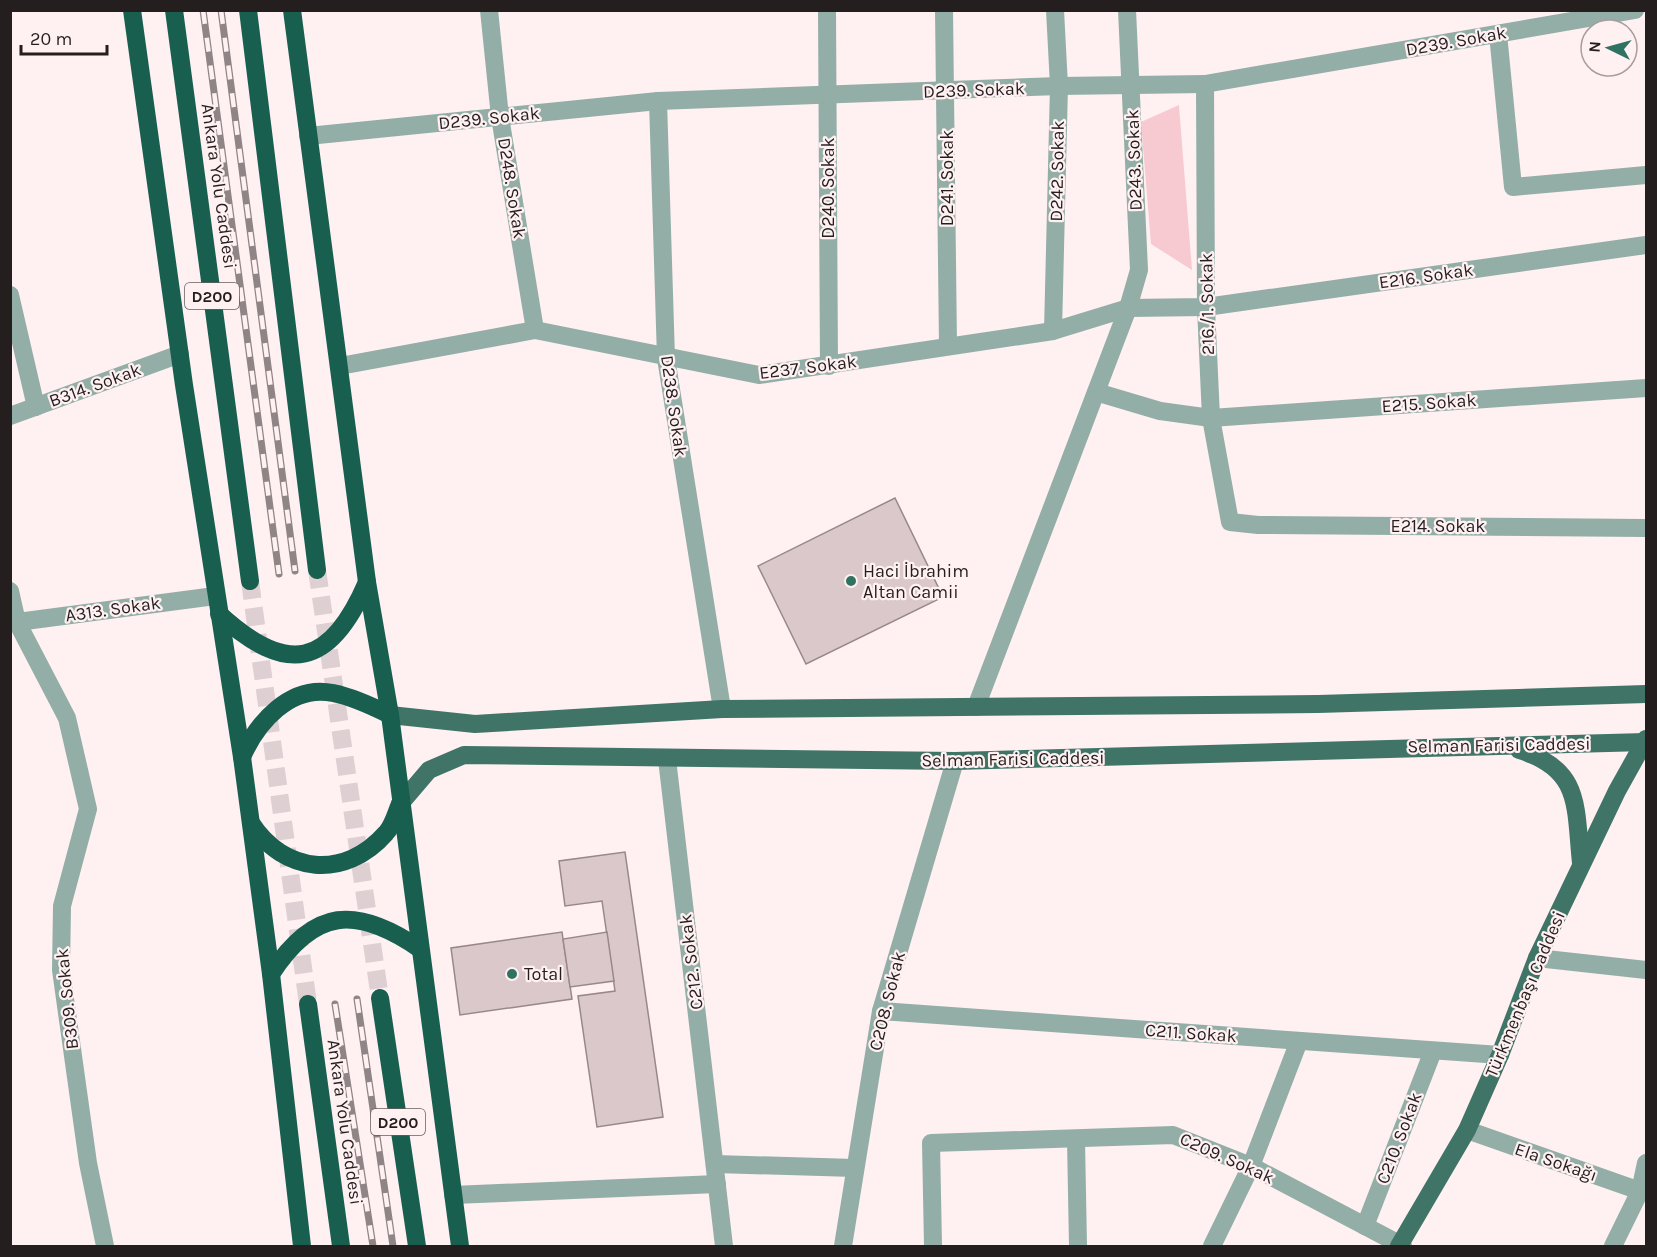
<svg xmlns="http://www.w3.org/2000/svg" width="1657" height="1257" viewBox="0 0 1657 1257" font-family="Karla,sans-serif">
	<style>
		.green { fill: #f6cad0 }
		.building { fill: #dac8cb; stroke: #99888a; stroke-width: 1.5 }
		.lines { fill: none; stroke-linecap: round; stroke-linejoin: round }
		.highway-tunnel { stroke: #ded0d2; stroke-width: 18; stroke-dasharray: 18 9; stroke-linecap: butt }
		.minor { stroke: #93aea6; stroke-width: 18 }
		.major { stroke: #3f7467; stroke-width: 18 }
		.highway { stroke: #195f50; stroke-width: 18 }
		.rail-casing { stroke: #8f8586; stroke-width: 7 }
		.rail { stroke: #fff0f2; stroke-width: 4.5; stroke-dasharray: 14; stroke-linecap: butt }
		.poi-dot { fill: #307262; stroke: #fff0f2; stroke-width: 2 }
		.labels { text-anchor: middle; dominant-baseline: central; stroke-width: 4.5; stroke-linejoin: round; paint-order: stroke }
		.shield { fill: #fff0f2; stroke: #665d5e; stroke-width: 1.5 }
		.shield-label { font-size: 16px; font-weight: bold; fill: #241e1f }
		.street-label { font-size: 18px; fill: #241e1f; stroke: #fff0f2 }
		.poi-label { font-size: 18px; fill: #241e1f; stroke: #fff0f2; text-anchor: start }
	</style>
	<rect width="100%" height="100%" fill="#fff0f2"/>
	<polygon class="green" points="1179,105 1179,106 1192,270 1151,244 1141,122"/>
	<g class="building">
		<polygon points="895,498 943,597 806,664 758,566"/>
		<polygon points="625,852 663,1117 597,1127 578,996 615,991 602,901 565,906 559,861"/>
		<polygon points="562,932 572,999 460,1015 451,948"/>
		<polygon points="607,932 614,981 570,987 563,939"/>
	</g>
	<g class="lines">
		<g class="highway-tunnel">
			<polyline points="317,570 380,998"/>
			<polyline points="250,581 308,1004"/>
		</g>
		<g class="minor">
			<polyline points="489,10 500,117 535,330"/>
			<polyline points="827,10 829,366"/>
			<polyline points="944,10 948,346"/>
			<polyline points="1498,34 1513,187 1646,175"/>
			<polyline points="1205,84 1206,307 1211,418 1230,522 1258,525 1646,528"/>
			<polyline points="658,101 666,358 722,709"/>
			<polyline points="308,136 658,101 1059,86 1205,84 1635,10"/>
			<polyline points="10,295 36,407"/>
			<polyline points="1053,331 1059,86 1055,10"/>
			<polyline points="340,366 535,330 759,375 1053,331 1128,308 1206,307 1646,245"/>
			<polyline points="1096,392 1160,411 1211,418 1646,388"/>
			<polyline points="10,416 180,354"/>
			<polyline points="10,591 17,622 67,718 88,809 62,906 61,970 88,1163 105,1246"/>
			<polyline points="10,623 215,596"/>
			<polyline points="976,707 1128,308 1139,270 1127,10"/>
			<polyline points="667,759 724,1246"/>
			<polyline points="1537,958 1646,970"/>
			<polyline points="881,1011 1500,1055"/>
			<polyline points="1467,1130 1640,1191 1646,1191"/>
			<polyline points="1076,1140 1078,1246"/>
			<polyline points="715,1164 855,1168"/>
			<polyline points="453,1195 717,1184"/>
			<polyline points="1365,1226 1433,1051"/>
			<polyline points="843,1246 881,1011 955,761"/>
			<polyline points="933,1246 931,1143 1173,1135 1251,1166 1403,1246"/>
			<polyline points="1212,1246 1251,1166 1299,1041"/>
			<polyline points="1613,1246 1640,1191 1646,1163"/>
		</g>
		<g class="major">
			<polyline points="390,715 475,724 722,709 1318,704 1646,694"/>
			<path d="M1519,750C1582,769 1575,807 1581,863"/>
			<polyline points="400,804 429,770 464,755 955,761 1646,742"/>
			<polyline points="1399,1246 1467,1130 1500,1055 1537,958 1617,791 1646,739"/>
		</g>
		<g class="highway">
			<polyline points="132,10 184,385 242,757 271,974 302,1246"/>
			<polyline points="174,10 250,581"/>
			<polyline points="248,10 317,570"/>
			<polyline points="292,10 367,582 390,715 460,1246"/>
			<path d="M219,614C287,676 330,668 367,582"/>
			<path d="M242,757C257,723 290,684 333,693C353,697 372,706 390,715"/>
			<path d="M251,823C284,874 345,880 386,833C393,826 396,813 400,804"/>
			<path d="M271,974C314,908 356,905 420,949"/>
			<polyline points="380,998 417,1246"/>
			<polyline points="308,1004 341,1246"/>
		</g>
		<g class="rail-casing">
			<g id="rail">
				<polyline points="203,10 279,574"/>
				<polyline points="221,10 295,571"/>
				<polyline points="357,999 393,1246"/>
				<polyline points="335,1004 373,1246"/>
			</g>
		</g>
		<use href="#rail" class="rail"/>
	</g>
	<g class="poi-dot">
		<circle cx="851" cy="581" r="6"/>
		<circle cx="512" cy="974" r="6"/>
	</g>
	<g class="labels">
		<g class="shield">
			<rect x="185" y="283" width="54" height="26" rx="4.5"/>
			<rect x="371" y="1109" width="54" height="26" rx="4.5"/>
		</g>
		<g class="shield-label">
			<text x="212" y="296">D200</text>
			<text x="398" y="1122">D200</text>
		</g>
		<g class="street-label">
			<text transform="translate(1456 41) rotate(-10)">D239. Sokak</text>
			<text transform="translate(974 90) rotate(-2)">D239. Sokak</text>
			<text transform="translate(489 118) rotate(-6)">D239. Sokak</text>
			<text transform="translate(1134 160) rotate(-92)">D243. Sokak</text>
			<text transform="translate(1057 171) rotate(-89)">D242. Sokak</text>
			<text transform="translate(947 178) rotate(-90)">D241. Sokak</text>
			<text transform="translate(219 186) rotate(82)">Ankara Yolu Caddesi</text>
			<text transform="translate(512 188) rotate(81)">D248. Sokak</text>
			<text transform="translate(828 188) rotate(-90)">D240. Sokak</text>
			<text transform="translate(1426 276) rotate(-8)">E216. Sokak</text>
			<text transform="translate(1207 304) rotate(-91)">216./1. Sokak</text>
			<text transform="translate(808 367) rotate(-7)">E237. Sokak</text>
			<text transform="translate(95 385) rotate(-20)">B314. Sokak</text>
			<text transform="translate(1429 403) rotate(-4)">E215. Sokak</text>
			<text transform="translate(674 406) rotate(82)">D238. Sokak</text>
			<text x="1438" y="526">E214. Sokak</text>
			<text transform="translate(113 609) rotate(-8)">A313. Sokak</text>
			<text transform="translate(1499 745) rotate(-1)">Selman Farisi Caddesi</text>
			<text transform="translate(1013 759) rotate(-1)">Selman Farisi Caddesi</text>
			<text transform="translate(691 962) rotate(-97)">C212. Sokak</text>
			<text transform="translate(1525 994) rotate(-67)">Türkmenbaşı Caddesi</text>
			<text transform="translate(67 999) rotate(-96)">B309. Sokak</text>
			<text transform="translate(887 1001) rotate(-76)">C208. Sokak</text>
			<text transform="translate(1191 1033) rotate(4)">C211. Sokak</text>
			<text transform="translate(345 1122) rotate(82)">Ankara Yolu Caddesi</text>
			<text transform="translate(1399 1138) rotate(-69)">C210. Sokak</text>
			<text transform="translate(1227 1158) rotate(24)">C209. Sokak</text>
			<text transform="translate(1556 1162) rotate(19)">Ela Sokağı</text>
		</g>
		<g class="poi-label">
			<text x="863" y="571">Haci İbrahim<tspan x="863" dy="21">Altan Camii</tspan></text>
			<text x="524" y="974">Total</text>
		</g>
	</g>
	<rect width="1657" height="1257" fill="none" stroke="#241e1f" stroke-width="24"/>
	<g transform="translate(1609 48) rotate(275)"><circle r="28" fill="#fff0f2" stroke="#a79c9e" stroke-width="1.5"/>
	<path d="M0-4.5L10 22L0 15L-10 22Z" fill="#307262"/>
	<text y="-9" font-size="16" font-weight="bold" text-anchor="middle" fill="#241e1f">N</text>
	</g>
	<path d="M21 45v9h86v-9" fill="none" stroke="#241e1f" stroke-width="3"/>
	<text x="30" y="45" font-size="18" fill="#241e1f" stroke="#fff0f2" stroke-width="4.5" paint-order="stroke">20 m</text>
</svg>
